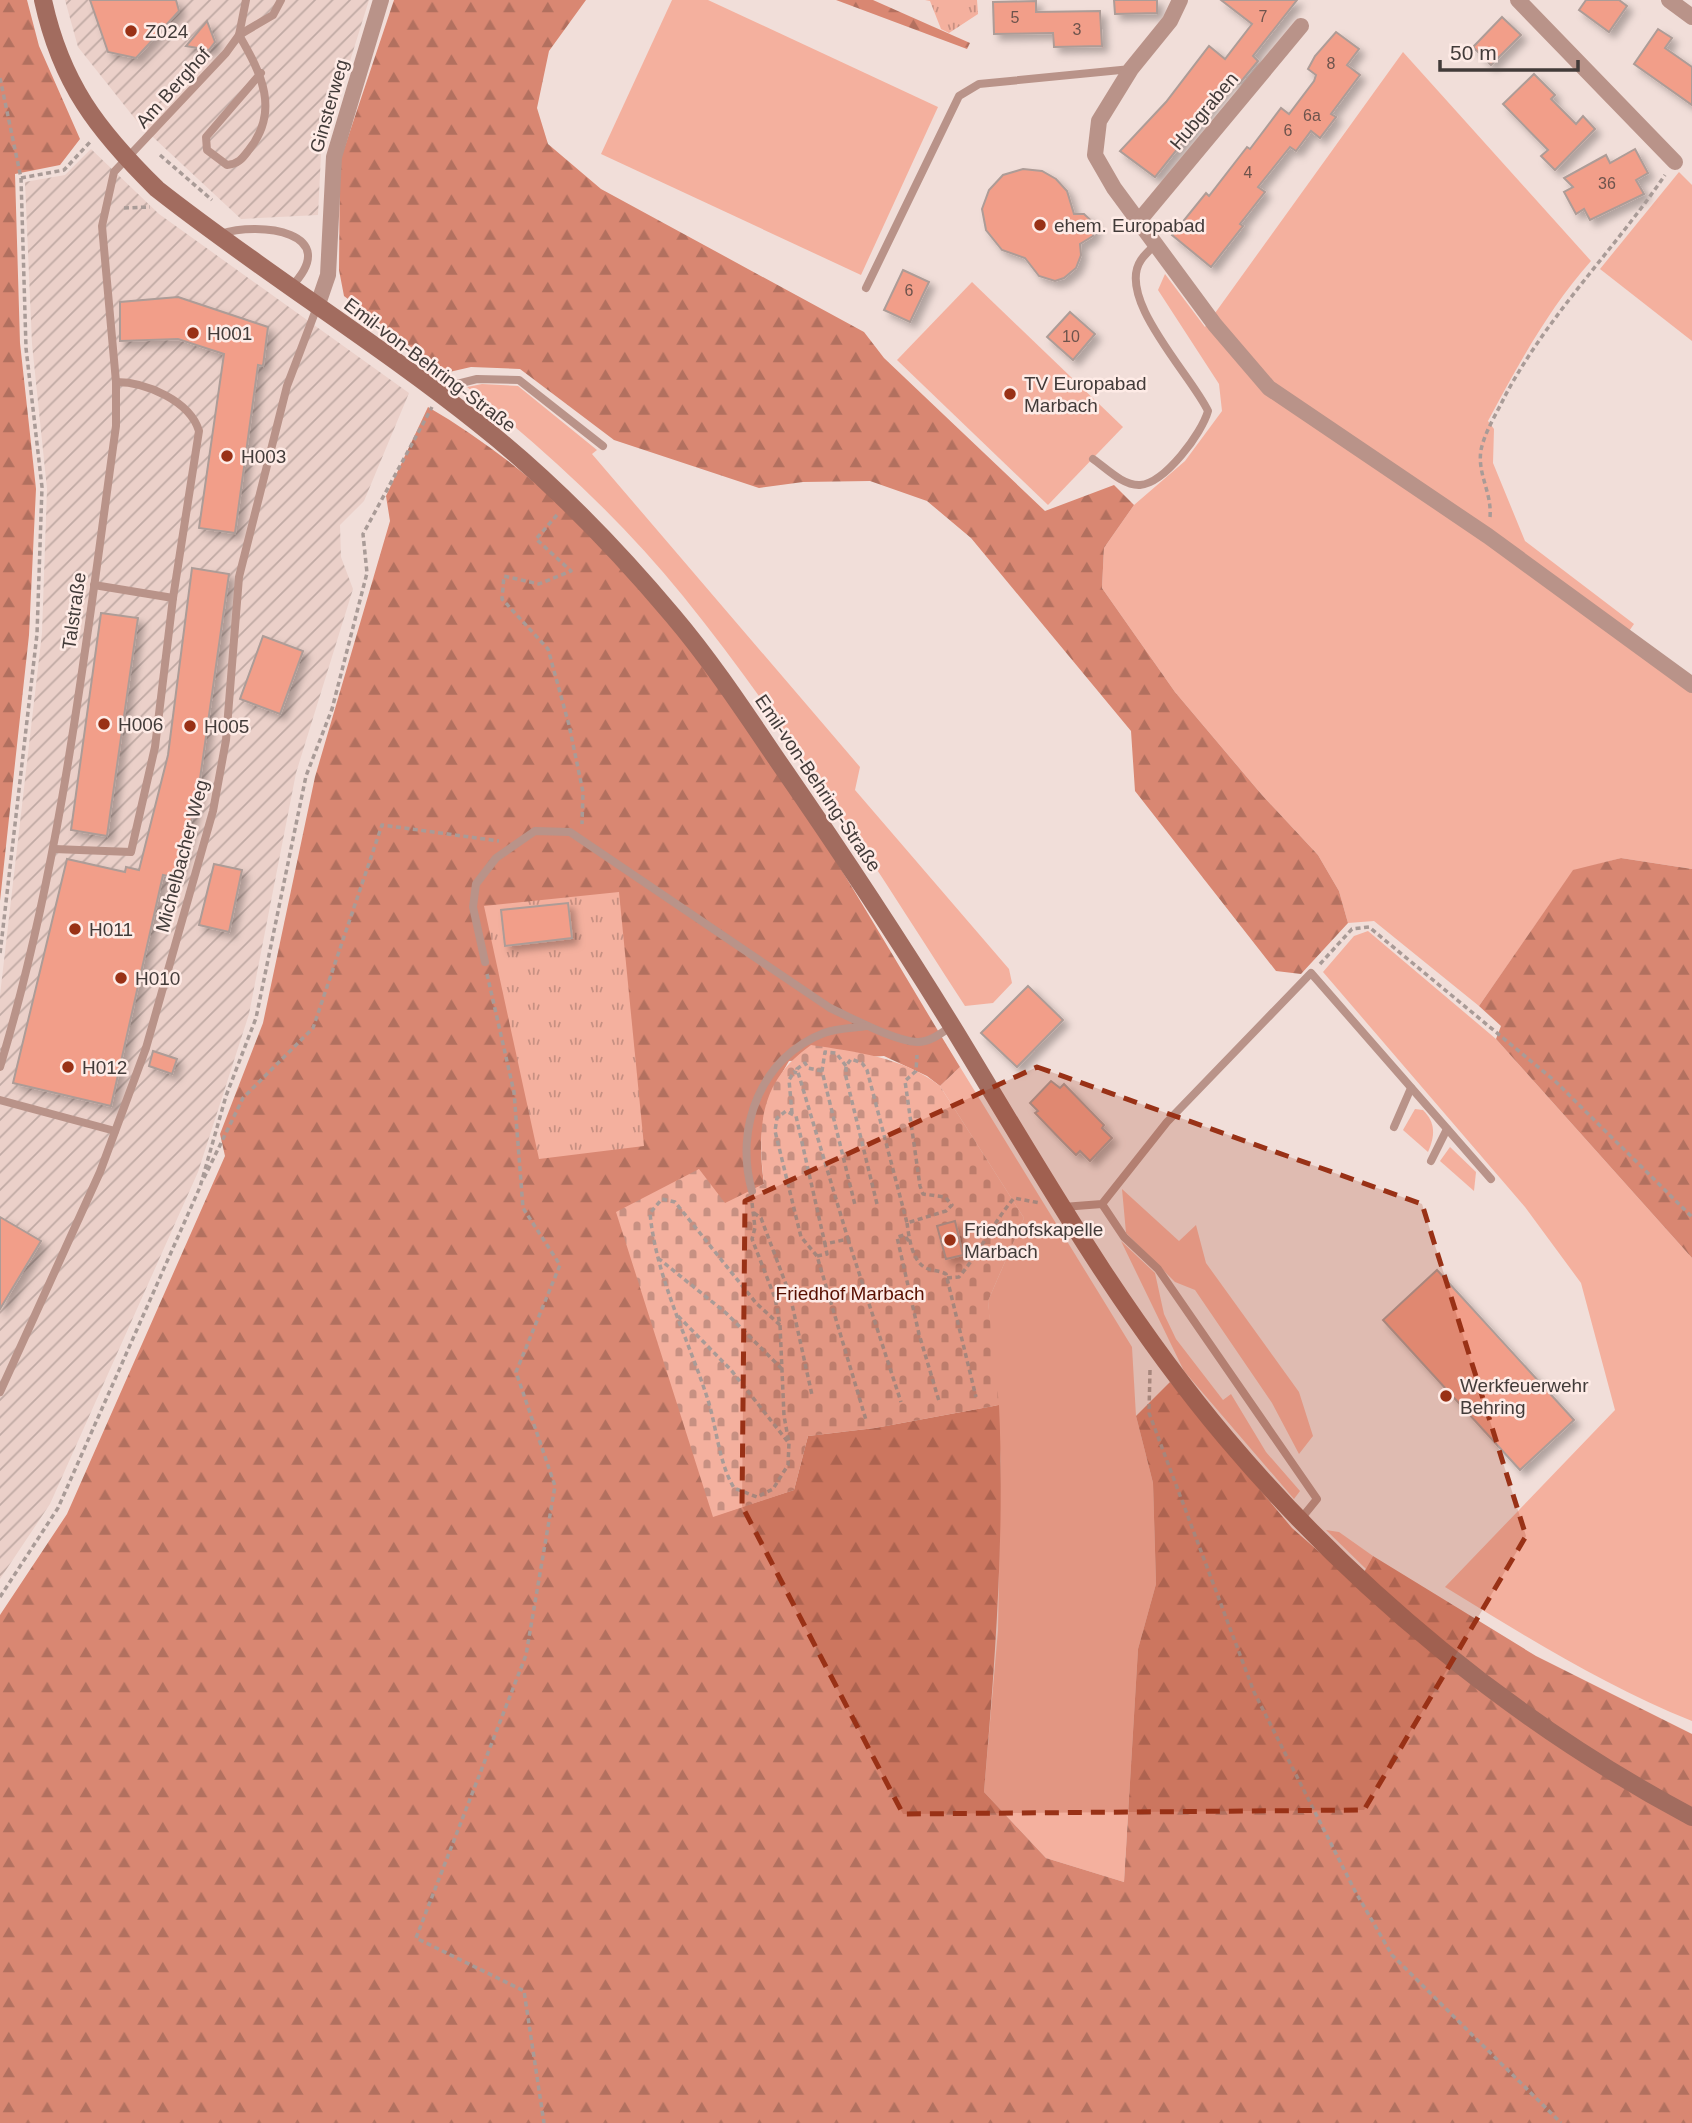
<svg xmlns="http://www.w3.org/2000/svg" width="1692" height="2123" viewBox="0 0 1692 2123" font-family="Helvetica,sans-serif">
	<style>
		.industrial { fill: url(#industrial-furrows) }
		.green { fill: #f4b09e }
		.forest { fill: url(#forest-firs) }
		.cemetery { fill: url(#cemetery-stones) }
		.park { fill: url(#park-tufts) }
		.building { fill: #f29e89; stroke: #ad9c97; stroke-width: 2; filter: url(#shadow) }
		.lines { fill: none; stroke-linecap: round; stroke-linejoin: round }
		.path { stroke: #a99b97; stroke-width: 3.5; stroke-dasharray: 5 3.5; stroke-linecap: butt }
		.lane { stroke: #b99389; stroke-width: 8 }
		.street { stroke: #b99389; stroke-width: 16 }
		.secondary { stroke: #a26c5f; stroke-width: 18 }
		.marked { fill: #993116; fill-opacity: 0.2; stroke: #993116; stroke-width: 5; stroke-dasharray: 14 9; stroke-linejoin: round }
		.poi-dot { fill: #993116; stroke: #feebe6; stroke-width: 2.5 }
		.labels { text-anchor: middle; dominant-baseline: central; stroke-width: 5; stroke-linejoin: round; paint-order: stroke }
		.number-label { font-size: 16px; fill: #6e544d }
		.poi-label { font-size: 19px; fill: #423b39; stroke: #feebe6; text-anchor: start }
		.street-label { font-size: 19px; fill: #423b39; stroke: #feebe6 }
		.park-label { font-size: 19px; fill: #580f00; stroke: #feebe6 }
	</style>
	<defs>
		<pattern id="industrial-furrows" width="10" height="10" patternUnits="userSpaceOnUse" patternTransform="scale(1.75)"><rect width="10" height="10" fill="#ebd0c9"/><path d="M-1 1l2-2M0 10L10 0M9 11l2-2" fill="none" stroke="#c0aaa4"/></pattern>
		<pattern id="forest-firs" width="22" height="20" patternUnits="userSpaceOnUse" patternTransform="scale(1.75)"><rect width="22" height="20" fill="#d98772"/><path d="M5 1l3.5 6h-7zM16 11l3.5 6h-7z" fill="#b2705f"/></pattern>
		<pattern id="cemetery-stones" width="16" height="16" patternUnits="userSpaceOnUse" patternTransform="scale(1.75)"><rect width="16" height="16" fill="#f4b09e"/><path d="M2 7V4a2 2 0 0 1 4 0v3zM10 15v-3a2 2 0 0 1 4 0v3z" fill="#c79082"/></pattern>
		<pattern id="park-tufts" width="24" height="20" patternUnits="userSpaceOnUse" patternTransform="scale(1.75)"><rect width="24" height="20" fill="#f4b09e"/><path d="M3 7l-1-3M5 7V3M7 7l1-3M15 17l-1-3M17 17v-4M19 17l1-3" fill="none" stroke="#c79082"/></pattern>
		<filter id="shadow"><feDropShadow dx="5.5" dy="5.5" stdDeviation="3.5" flood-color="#0004"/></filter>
	</defs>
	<rect width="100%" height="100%" fill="#f1ded9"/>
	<g class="industrial">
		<polygon points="65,0 369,0 321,154 318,215 241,219 140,125 78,47"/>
		<polygon points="91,149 159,214 409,393 364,501 340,525 341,557 353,589 296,773 249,1014 198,1172 50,1504 0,1579 0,995 42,633 47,489 32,344 25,182 65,175"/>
	</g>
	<g class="green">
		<polygon points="672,0 708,0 938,107 861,275 601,154"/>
		<path d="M1403,52L1591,261C1549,308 1518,365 1488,421L1494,429L1493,463L1525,541L1634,624L1627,634L1692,692V869L1621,858L1573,871L1479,1006L1374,921L1348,923L1339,891L1318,855L1262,795L1175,692L1102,588L1104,548L1134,505L1185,461L1222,411L1219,384L1158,290L1165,274L1205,327Z"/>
		<polygon points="1679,172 1692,185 1692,341 1600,269"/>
		<polygon points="972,282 1123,427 1048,505 897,360"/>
		<path d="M482,384L518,386L597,450L592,454L860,767L855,790L1009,969L1012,983L993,1003L965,1006C875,867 787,725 683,596C620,518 545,450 467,387Z"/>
		<path d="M1368,931L1496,1039L1692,1258V1721C1605,1686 1525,1636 1445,1587L1615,1410L1581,1283L1525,1207L1323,972L1354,936Z"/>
		<polygon points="960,1067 1132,1347 1136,1416 1153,1483 1156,1584 1138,1649 1124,1882 1046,1858 984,1792 998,1630 1001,1461 988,1301 1024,1218 940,1086"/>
		<path d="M1415,1109L1423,1110C1436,1123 1435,1136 1428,1152L1403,1130Z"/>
		<polygon points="1450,1147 1476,1172 1474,1191 1440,1161"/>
		<polygon points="1122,1189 1179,1241 1196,1225 1206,1263 1299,1392 1313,1436 1299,1454 1272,1403 1195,1290 1175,1282 1126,1233"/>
		<polygon points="1121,1241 1155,1273 1164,1314 1176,1339 1223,1400 1231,1394 1266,1452 1300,1491 1294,1499 1184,1371"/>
		<polygon points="1326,1530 1339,1532 1373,1556 1366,1569"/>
	</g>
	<g class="forest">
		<polygon points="0,0 27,0 39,46 80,139 60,165 15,174 20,343 36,489 29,635 0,901"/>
		<polygon points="394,0 586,0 549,51 537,108 548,144 601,189 864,332 884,358 1045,511 1114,485 1134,505 1104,548 1102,588 1175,692 1262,795 1318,855 1339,891 1348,923 1301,974 1276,971 1135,791 1131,731 971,538 927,501 870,481 803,482 759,488 614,440 520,369 471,367 445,373 344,296 339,270 340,161"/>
		<polygon points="836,0 873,0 970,43 967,49"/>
		<path d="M428,407C671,548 818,835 960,1067L940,1086L927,1076L884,1056L789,1061C762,1106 757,1132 764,1184L725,1204L713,1516L794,1490L808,1436L875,1428L999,1405C1005,1534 995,1663 984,1792L1046,1858L1124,1882L1138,1649L1156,1584L1153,1483L1136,1416L1170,1382L1292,1528L1357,1585L1373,1556L1536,1656L1692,1734V2123H0V1615L67,1514L225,1156L220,1134L263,1023L315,777L390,521L386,496Z"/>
		<polygon points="1621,858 1692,869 1692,1258 1496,1039 1501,1026 1479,1006 1573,870"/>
	</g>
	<path class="cemetery" d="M811,1045C857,1052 903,1057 940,1086L1024,1218L988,1301L999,1405L875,1428L808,1436L794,1490L713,1517L616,1212L699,1169L725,1203L764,1184C757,1125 760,1081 811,1045Z"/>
	<g class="park">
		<polygon points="925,0 977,0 978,14 949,33 941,29 930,1"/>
		<polygon points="619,892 644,1146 539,1159 484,906"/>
	</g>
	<g class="building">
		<polygon points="90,0 176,0 179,11 136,58 108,52"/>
		<polygon points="1114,0 1157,0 1157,13 1115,14"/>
		<polygon points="1221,0 1297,0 1253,56 1258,61 1239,84 1233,79 1155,177 1120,151 1166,102 1209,46 1225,59 1252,24"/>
		<polygon points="1586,0 1619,0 1627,6 1609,32 1579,10"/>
		<polygon points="1036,1 1036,12 1100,11 1102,46 1054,47 1053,33 994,34 993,2"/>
		<polygon points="1502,17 1521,35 1491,65 1473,47"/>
		<polygon points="207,21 215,42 209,50 186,46"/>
		<polygon points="1658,29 1672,38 1665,48 1692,67 1692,105 1634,64"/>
		<polygon points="1336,32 1359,49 1347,65 1360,75 1331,114 1336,117 1320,138 1311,131 1296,151 1290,147 1258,187 1265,192 1240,224 1243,226 1211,267 1172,235 1206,193 1209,196 1247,147 1250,149 1281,108 1289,114 1314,81 1316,75 1308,69 1315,56"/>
		<polygon points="1534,74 1555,95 1551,99 1576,124 1583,116 1595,129 1555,170 1541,156 1548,150 1503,104"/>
		<polygon points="1635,149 1648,173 1636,180 1644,194 1590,220 1584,209 1576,214 1564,192 1573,187 1564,178 1606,155 1610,163"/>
		<polygon points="1023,169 1042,171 1056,179 1067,191 1074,214 1084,214 1095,224 1093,236 1080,244 1081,255 1076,268 1064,278 1055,281 1039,276 1025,258 1002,250 986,230 982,209 989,190 1003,175"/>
		<polygon points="903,270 929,282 910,322 884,310"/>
		<polygon points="178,297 268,327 263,366 258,365 235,533 199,528 224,354 178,339 120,341 120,302"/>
		<polygon points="1070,312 1095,334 1073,360 1047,337"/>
		<polygon points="192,568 229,574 198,793 177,878 163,875 111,1106 13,1083 67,859 125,872 126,867 139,870 168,755"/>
		<polygon points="101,613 138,618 107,836 71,830"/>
		<polygon points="263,636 303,651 280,714 240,699"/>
		<polygon points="214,864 242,870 229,932 199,925"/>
		<polygon points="568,903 572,938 505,946 501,910"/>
		<polygon points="1028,986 1063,1020 1017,1067 981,1033"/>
		<polygon points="153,1051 177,1059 172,1074 149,1066"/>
		<polygon points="1051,1081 1060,1088 1064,1084 1104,1125 1102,1128 1112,1138 1090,1161 1080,1151 1076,1155 1063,1142 1035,1113 1038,1111 1030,1103"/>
		<polygon points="0,1217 41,1241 0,1309"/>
		<polygon points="955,1221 963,1255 946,1259 937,1226"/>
		<polygon points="1437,1270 1574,1420 1520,1470 1383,1320"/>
	</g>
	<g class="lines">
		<g class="path">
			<polyline points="0,78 21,178 26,348 42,487 37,634 0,954"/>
			<polyline points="160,155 212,200"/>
			<polyline points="21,178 64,170 91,141"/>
			<polyline points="124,208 150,207"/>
			<polyline points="557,515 536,539 571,571 539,584 504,576 502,599 548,649 569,725 583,792 582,824"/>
			<path d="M1490,517C1492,492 1477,474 1481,450C1485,431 1497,413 1505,396C1548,315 1614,250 1665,175"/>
			<polyline points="1320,964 1352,929 1369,927 1555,1081 1692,1217"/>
			<polyline points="487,974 514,1092 523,1208 560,1265 516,1372 555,1486 526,1655 416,1938 524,1991 544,2123"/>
			<polyline points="846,1066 836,1053 825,1052 822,1071 855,1205"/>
			<polyline points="822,1071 808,1068 805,1063 797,1069 848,1239 825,1244 827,1254 817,1256 866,1420"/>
			<polyline points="792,1113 789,1080 794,1072 797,1073"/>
			<polyline points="204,1178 243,1098 313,1028 382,825 499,841"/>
			<path d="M752,1203L755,1228L752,1239L775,1298L780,1325L784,1416L789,1443L788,1465L773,1489L757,1497L734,1488C718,1461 717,1427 707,1397C687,1336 656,1277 650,1213L662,1199L675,1202L756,1303L780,1325"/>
			<polyline points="877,1204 846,1077 846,1066 851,1059 862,1063 867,1070 907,1223 946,1211 952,1205 945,1197 923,1194 920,1186 905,1081 916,1071 917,1055"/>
			<polyline points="754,1213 761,1218 790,1295 812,1395"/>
			<path d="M907,1223C909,1236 911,1258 924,1267C930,1271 939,1270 946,1274L976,1397"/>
			<polyline points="848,1239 901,1402"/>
			<polyline points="909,1241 904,1235 897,1237 919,1334 939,1401"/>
			<polyline points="817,1256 801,1237 775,1131 777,1118 786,1111 796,1116 825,1244"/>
			<polyline points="658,1258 726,1313 782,1369"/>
			<path d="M947,1278L959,1277C980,1252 993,1223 1014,1198L1040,1203"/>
			<polyline points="678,1316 731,1370 788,1442"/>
			<polyline points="1150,1370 1149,1413 1254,1692 1355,1891 1392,1955 1561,2123"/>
			<polyline points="0,1597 58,1508 200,1187 226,1096 256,1018 306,776 332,709 367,573 363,534 432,407"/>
		</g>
		<g class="lane">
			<path d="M261,73L206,137L207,150L227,165C238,164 242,159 248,151C281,111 261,73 239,35L273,15L281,0"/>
			<path d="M220,234C260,221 344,232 291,287"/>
			<polyline points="866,288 959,96 979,84 1131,69"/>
			<path d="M116,382C146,382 190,401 199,431L173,598"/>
			<polyline points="437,389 477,379 519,380 603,446"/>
			<path d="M1093,459C1106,468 1123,486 1140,485C1165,483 1202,433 1208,411C1192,376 1115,298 1141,260C1145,254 1151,249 1156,244"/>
			<polyline points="54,849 131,852 155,747 173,598 94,585"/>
			<path d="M485,962L473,907L476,884L496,858L535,831L570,832L830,1008C852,1018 894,1041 917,1042C930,1043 942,1032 952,1026"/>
			<path d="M0,1067C63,858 86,641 116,426V382L102,226L114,172L226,53L239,35L246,0"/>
			<polyline points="0,1100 115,1131"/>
			<polyline points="1394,1127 1411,1088"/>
			<polyline points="1431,1161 1447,1129"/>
			<path d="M752,1191C734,1128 761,1057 824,1033C837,1028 853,1028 867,1026"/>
			<polyline points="1102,1204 1124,1237 1158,1269 1317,1499 1300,1520"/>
			<polyline points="1063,1207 1102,1204 1167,1122 1311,973 1491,1179"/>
			<polyline points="0,1392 100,1172 146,1048 213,811 226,740 239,577 287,386 317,307"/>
		</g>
		<g class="street">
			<polyline points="1180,0 1170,21 1131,69 1099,121 1095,155 1114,188 1215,325 1269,388 1488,536 1692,685"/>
			<polyline points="1518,0 1675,162"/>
			<polyline points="1669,0 1692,17"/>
			<polyline points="1138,222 1301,26"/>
			<polyline points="317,307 328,275 334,157 381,0"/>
		</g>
		<path class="secondary" d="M43,0C61,83 97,130 157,189C261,271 375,341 479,424C550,480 615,547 673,616C712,662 746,714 780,764C840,851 899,940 955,1031C1039,1169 1121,1314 1226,1438C1355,1591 1515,1723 1692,1817"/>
	</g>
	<path class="marked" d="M1037,1067L1422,1204L1526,1536L1364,1810L903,1814L742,1506L745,1201Z"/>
	<g class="poi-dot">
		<circle cx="131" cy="31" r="7"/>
		<circle cx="1040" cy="225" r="7"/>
		<circle cx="193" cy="333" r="7"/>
		<circle cx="1010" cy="394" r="7"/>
		<circle cx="227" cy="456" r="7"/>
		<circle cx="104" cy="724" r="7"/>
		<circle cx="190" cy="726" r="7"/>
		<circle cx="75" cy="929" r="7"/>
		<circle cx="121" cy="978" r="7"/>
		<circle cx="68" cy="1067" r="7"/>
		<circle cx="950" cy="1240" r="7"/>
		<circle cx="1446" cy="1396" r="7"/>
	</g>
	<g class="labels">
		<g class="number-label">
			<text x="1263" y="16">7</text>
			<text x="1015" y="17">5</text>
			<text x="1077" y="29">3</text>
			<text x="1331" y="63">8</text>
			<text x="1312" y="115">6a</text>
			<text x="1288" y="130">6</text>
			<text x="1248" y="172">4</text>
			<text x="1607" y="183">36</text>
			<text x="909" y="290">6</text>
			<text x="1071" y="336">10</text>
		</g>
		<g class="poi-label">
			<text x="145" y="31">Z024</text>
			<text x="1054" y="225">ehem. Europabad</text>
			<text x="207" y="333">H001</text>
			<text x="1024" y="383">TV Europabad<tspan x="1024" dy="22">Marbach</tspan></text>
			<text x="241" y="456">H003</text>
			<text x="118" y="724">H006</text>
			<text x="204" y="726">H005</text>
			<text x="89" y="929">H011</text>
			<text x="135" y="978">H010</text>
			<text x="82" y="1067">H012</text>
			<text x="964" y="1229">Friedhofskapelle<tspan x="964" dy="22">Marbach</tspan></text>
			<text x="1460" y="1385">Werkfeuerwehr<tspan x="1460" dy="22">Behring</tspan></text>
		</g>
		<g class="street-label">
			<text transform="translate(173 88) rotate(-48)">Am Berghof</text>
			<text transform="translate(329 106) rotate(-74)">Ginsterweg</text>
			<text transform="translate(1204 111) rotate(-50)">Hubgraben</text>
			<text transform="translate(430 365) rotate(37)">Emil-von-Behring-Straße</text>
			<text transform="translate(74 611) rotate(-82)">Talstraße</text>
			<text transform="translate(818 783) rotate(56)">Emil-von-Behring-Straße</text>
			<text transform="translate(182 856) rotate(-75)">Michelbacher Weg</text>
		</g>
		<g class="park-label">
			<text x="850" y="1293">Friedhof Marbach</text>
		</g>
	</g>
	<path d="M1440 60v10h138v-10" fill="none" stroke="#423b39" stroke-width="3.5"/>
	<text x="1450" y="60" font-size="21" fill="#423b39" stroke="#feebe6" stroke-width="5" paint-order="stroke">50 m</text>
</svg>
